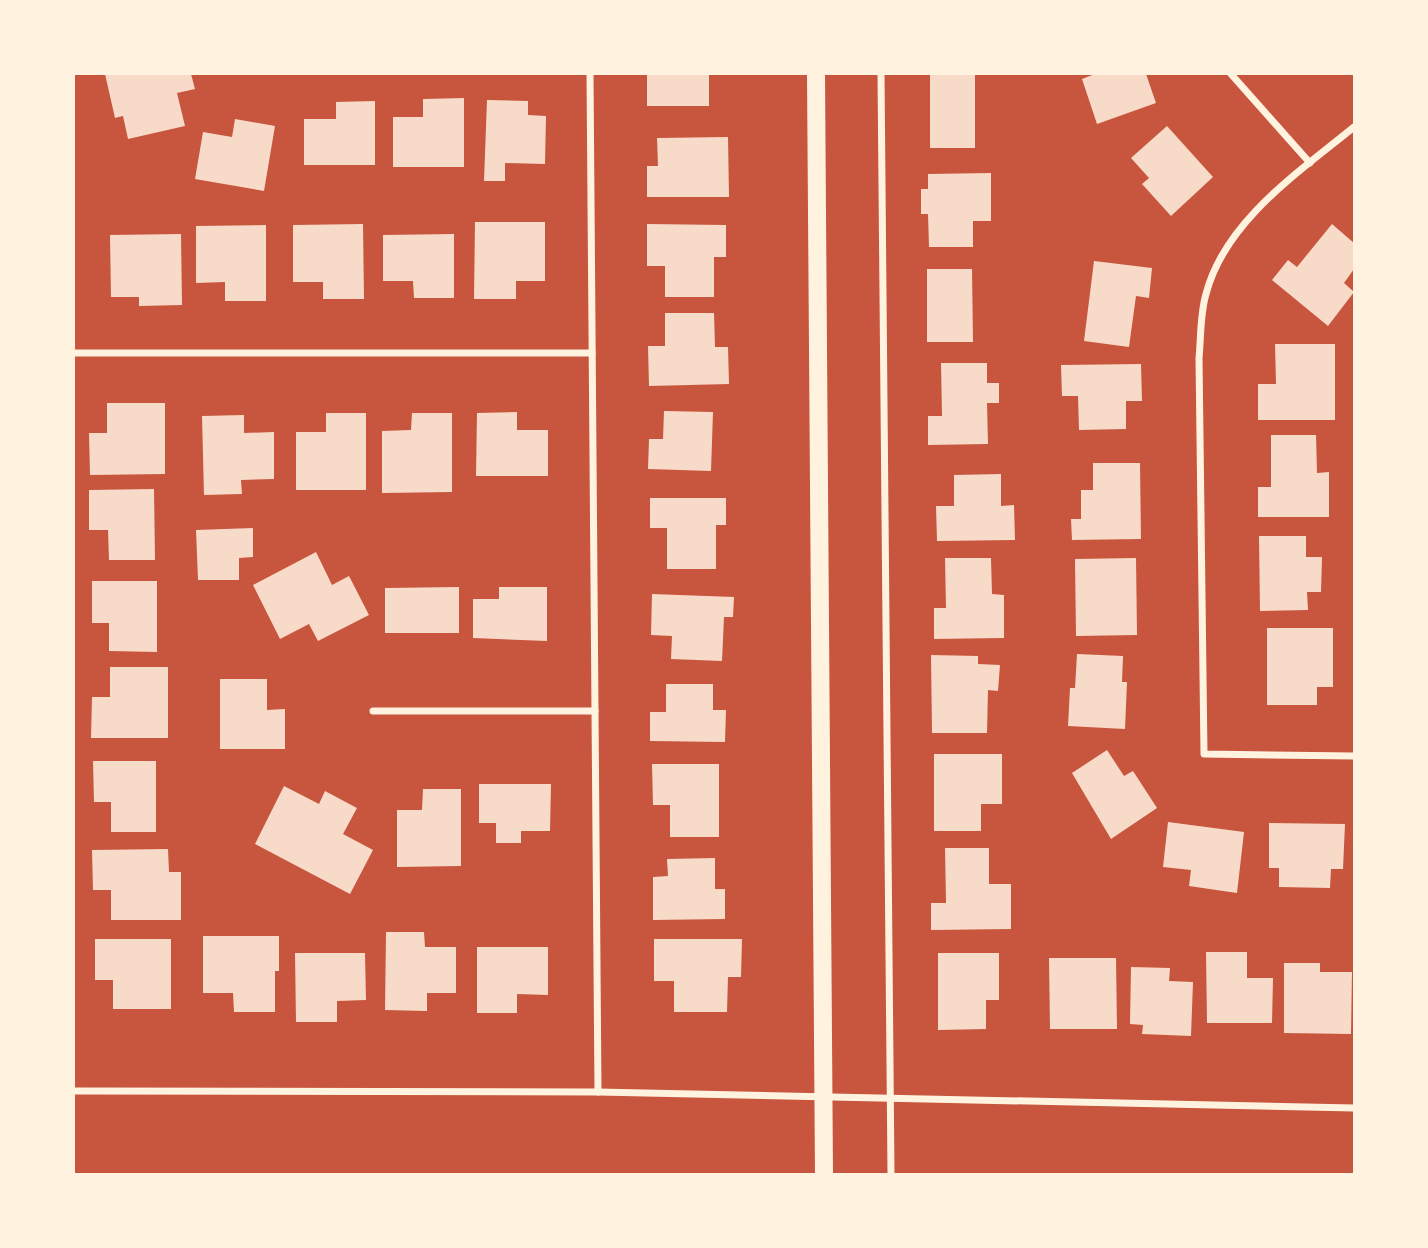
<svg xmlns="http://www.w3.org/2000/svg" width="1428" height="1248" viewBox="0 0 1428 1248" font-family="Poppins,sans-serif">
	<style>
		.building { fill: #f7dbc8 }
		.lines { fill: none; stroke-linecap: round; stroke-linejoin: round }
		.minor { stroke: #fff3e0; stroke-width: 7 }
		.primary { stroke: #fff3e0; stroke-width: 18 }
	</style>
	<rect width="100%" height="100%" fill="#c8553d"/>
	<g class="building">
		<polygon points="105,74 191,74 195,89 177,93 185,126 128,139 123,116 115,118"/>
		<rect x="647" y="74" width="62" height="32"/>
		<rect x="930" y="74" width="45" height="74"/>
		<polygon points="1095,74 1146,74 1156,103 1097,124 1082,79"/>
		<polygon points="464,98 464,167 393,167 393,117 423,117 423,99"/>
		<polygon points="487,100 528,101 528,115 546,116 545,164 505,163 505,181 484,181"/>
		<polygon points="375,101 375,165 304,165 304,119 336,119 336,102"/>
		<polygon points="235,119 275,126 264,191 195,179 203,132 232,137"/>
		<polygon points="1167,126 1213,177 1171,216 1142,184 1149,178 1131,158"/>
		<polygon points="728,137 729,197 647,197 647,166 658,166 657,138"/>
		<polygon points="991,173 991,221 973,221 973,247 929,247 928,214 921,214 921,189 928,189 928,174"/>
		<polygon points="475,222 545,222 545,281 516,281 516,299 474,299"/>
		<polygon points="363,224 364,299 323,299 323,282 293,282 293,225"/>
		<polygon points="647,224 726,225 726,257 714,257 714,297 665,297 665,266 647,266"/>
		<polygon points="1332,224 1354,243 1354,269 1344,283 1354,292 1328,326 1272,280 1288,260 1297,267"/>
		<polygon points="266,225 266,301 225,301 225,282 196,283 196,226"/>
		<polygon points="181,234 182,305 139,306 139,297 111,297 110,235"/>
		<polygon points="454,234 454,298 414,298 413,281 383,281 383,235"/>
		<polygon points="1094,261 1152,268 1149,298 1136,296 1129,347 1084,341"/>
		<polygon points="927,269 972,269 973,342 927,342"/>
		<polygon points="665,313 714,313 715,347 728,347 729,384 649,386 648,346 665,346"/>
		<polygon points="1275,344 1335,344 1335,420 1258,420 1258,384 1276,384"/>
		<polygon points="941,363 987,363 987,383 999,383 999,403 987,403 988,444 928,445 928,416 942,416"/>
		<polygon points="1141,364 1142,401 1126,401 1126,429 1079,430 1078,396 1062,396 1061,365"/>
		<polygon points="107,403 165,403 165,474 90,475 89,433 107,433"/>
		<polygon points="664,411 713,412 711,471 648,469 649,439 663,439"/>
		<polygon points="517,412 517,430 548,430 548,476 476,476 477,413"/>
		<polygon points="326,413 366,413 366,490 296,490 296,432 326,432"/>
		<polygon points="412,413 452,413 452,492 382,493 382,431 411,430"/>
		<polygon points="244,415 244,433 274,432 274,479 241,480 242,494 204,495 202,416"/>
		<polygon points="1271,435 1316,435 1317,473 1329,472 1329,517 1258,517 1258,487 1271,487"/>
		<polygon points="1093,463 1140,463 1141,539 1072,540 1071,519 1081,519 1081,490 1093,490"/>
		<polygon points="1001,474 1001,506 1014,505 1015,540 937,541 936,506 954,506 954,475"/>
		<polygon points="154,489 155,560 109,560 108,530 89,530 89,490"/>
		<polygon points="650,498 726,498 726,525 716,525 716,569 667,569 667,528 650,528"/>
		<polygon points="253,528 253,557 239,558 239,580 198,580 196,530"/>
		<polygon points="1259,536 1306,536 1306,557 1322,557 1321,592 1307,592 1308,610 1260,611"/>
		<polygon points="316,552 332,585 349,576 369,615 318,641 309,624 280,639 253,585"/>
		<polygon points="945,558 991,558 992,594 1004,595 1004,638 934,639 934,608 946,608"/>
		<polygon points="1136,558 1137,635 1076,636 1075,559"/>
		<polygon points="92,581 157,581 157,652 109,651 109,623 92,623"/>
		<polygon points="459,587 459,633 385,633 385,588"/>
		<polygon points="499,587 547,587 547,641 473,638 473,599 499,599"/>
		<polygon points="652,594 734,597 733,617 724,617 722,661 671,659 672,636 651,635"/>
		<polygon points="1267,628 1333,628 1333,687 1317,687 1317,705 1267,705"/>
		<polygon points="1077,654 1123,656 1122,682 1127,682 1125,729 1068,726 1070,688 1075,688"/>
		<polygon points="931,655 978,656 978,664 1000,665 998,691 988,690 987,733 932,733"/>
		<polygon points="110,667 168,667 168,738 91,738 92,697 110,697"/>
		<polygon points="220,679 267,679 267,710 285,709 285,749 220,749"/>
		<polygon points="666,684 713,684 713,710 726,710 725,742 650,741 650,712 666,712"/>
		<polygon points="1107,750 1124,776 1133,771 1157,808 1111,839 1072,773"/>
		<polygon points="934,754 1002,754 1002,804 981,804 981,831 934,831"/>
		<polygon points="93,761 156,761 156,832 111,832 111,802 94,802"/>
		<polygon points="652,764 719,764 719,837 670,837 670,805 653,805"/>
		<polygon points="479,784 551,784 550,831 521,831 521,843 496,843 496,823 479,823"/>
		<polygon points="284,786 319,804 325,791 357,808 343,834 373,850 350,894 255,844"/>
		<polygon points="423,789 461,789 461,866 397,867 397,810 422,810"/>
		<polygon points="1168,822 1244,832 1237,893 1189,886 1191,870 1163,867"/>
		<polygon points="1269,823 1345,824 1343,869 1331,869 1330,888 1279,887 1279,868 1269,868"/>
		<polygon points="945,848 989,848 989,884 1011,884 1011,929 931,930 931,903 946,903"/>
		<polygon points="168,849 169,872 181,872 181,920 111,920 111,890 93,890 92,850"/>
		<polygon points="715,858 715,889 725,889 725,919 653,920 653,877 668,876 667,859"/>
		<polygon points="386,932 424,932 425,947 456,947 456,993 427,993 427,1011 385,1010"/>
		<polygon points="203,936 279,936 279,971 275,971 275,1012 234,1012 233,993 203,993"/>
		<polygon points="95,939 171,939 171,1009 113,1009 113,980 95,980"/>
		<polygon points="654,939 742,939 741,977 728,977 727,1012 674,1012 674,981 654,981"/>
		<polygon points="477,947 548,947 548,995 517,994 517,1013 477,1013"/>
		<polygon points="1206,952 1247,952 1247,978 1273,978 1272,1023 1207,1023"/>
		<polygon points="295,953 365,953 366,1000 337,1001 337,1022 296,1022"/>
		<polygon points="938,953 999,953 999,1000 986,1000 986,1029 938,1030"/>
		<polygon points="1049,958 1116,958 1117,1029 1050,1029"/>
		<polygon points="1284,963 1320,963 1320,972 1352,972 1351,1034 1284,1033"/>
		<polygon points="1131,967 1170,968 1169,981 1193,982 1191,1036 1142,1034 1143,1025 1130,1024"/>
	</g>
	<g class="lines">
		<g class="minor">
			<polyline points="590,74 598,1092"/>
			<polyline points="881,74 891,1174"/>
			<polyline points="1231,74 1310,163"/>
			<path d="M1354,127C1299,172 1225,221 1206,294C1200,314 1201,338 1199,358L1204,754L1354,756"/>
			<polyline points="74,353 592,353"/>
			<polyline points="373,711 595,711"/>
			<polyline points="74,1091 598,1092 1354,1108"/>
		</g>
		<polyline class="primary" points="816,74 824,1174"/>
	</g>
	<rect width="1428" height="1248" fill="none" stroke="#fff3e0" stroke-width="150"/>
</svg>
